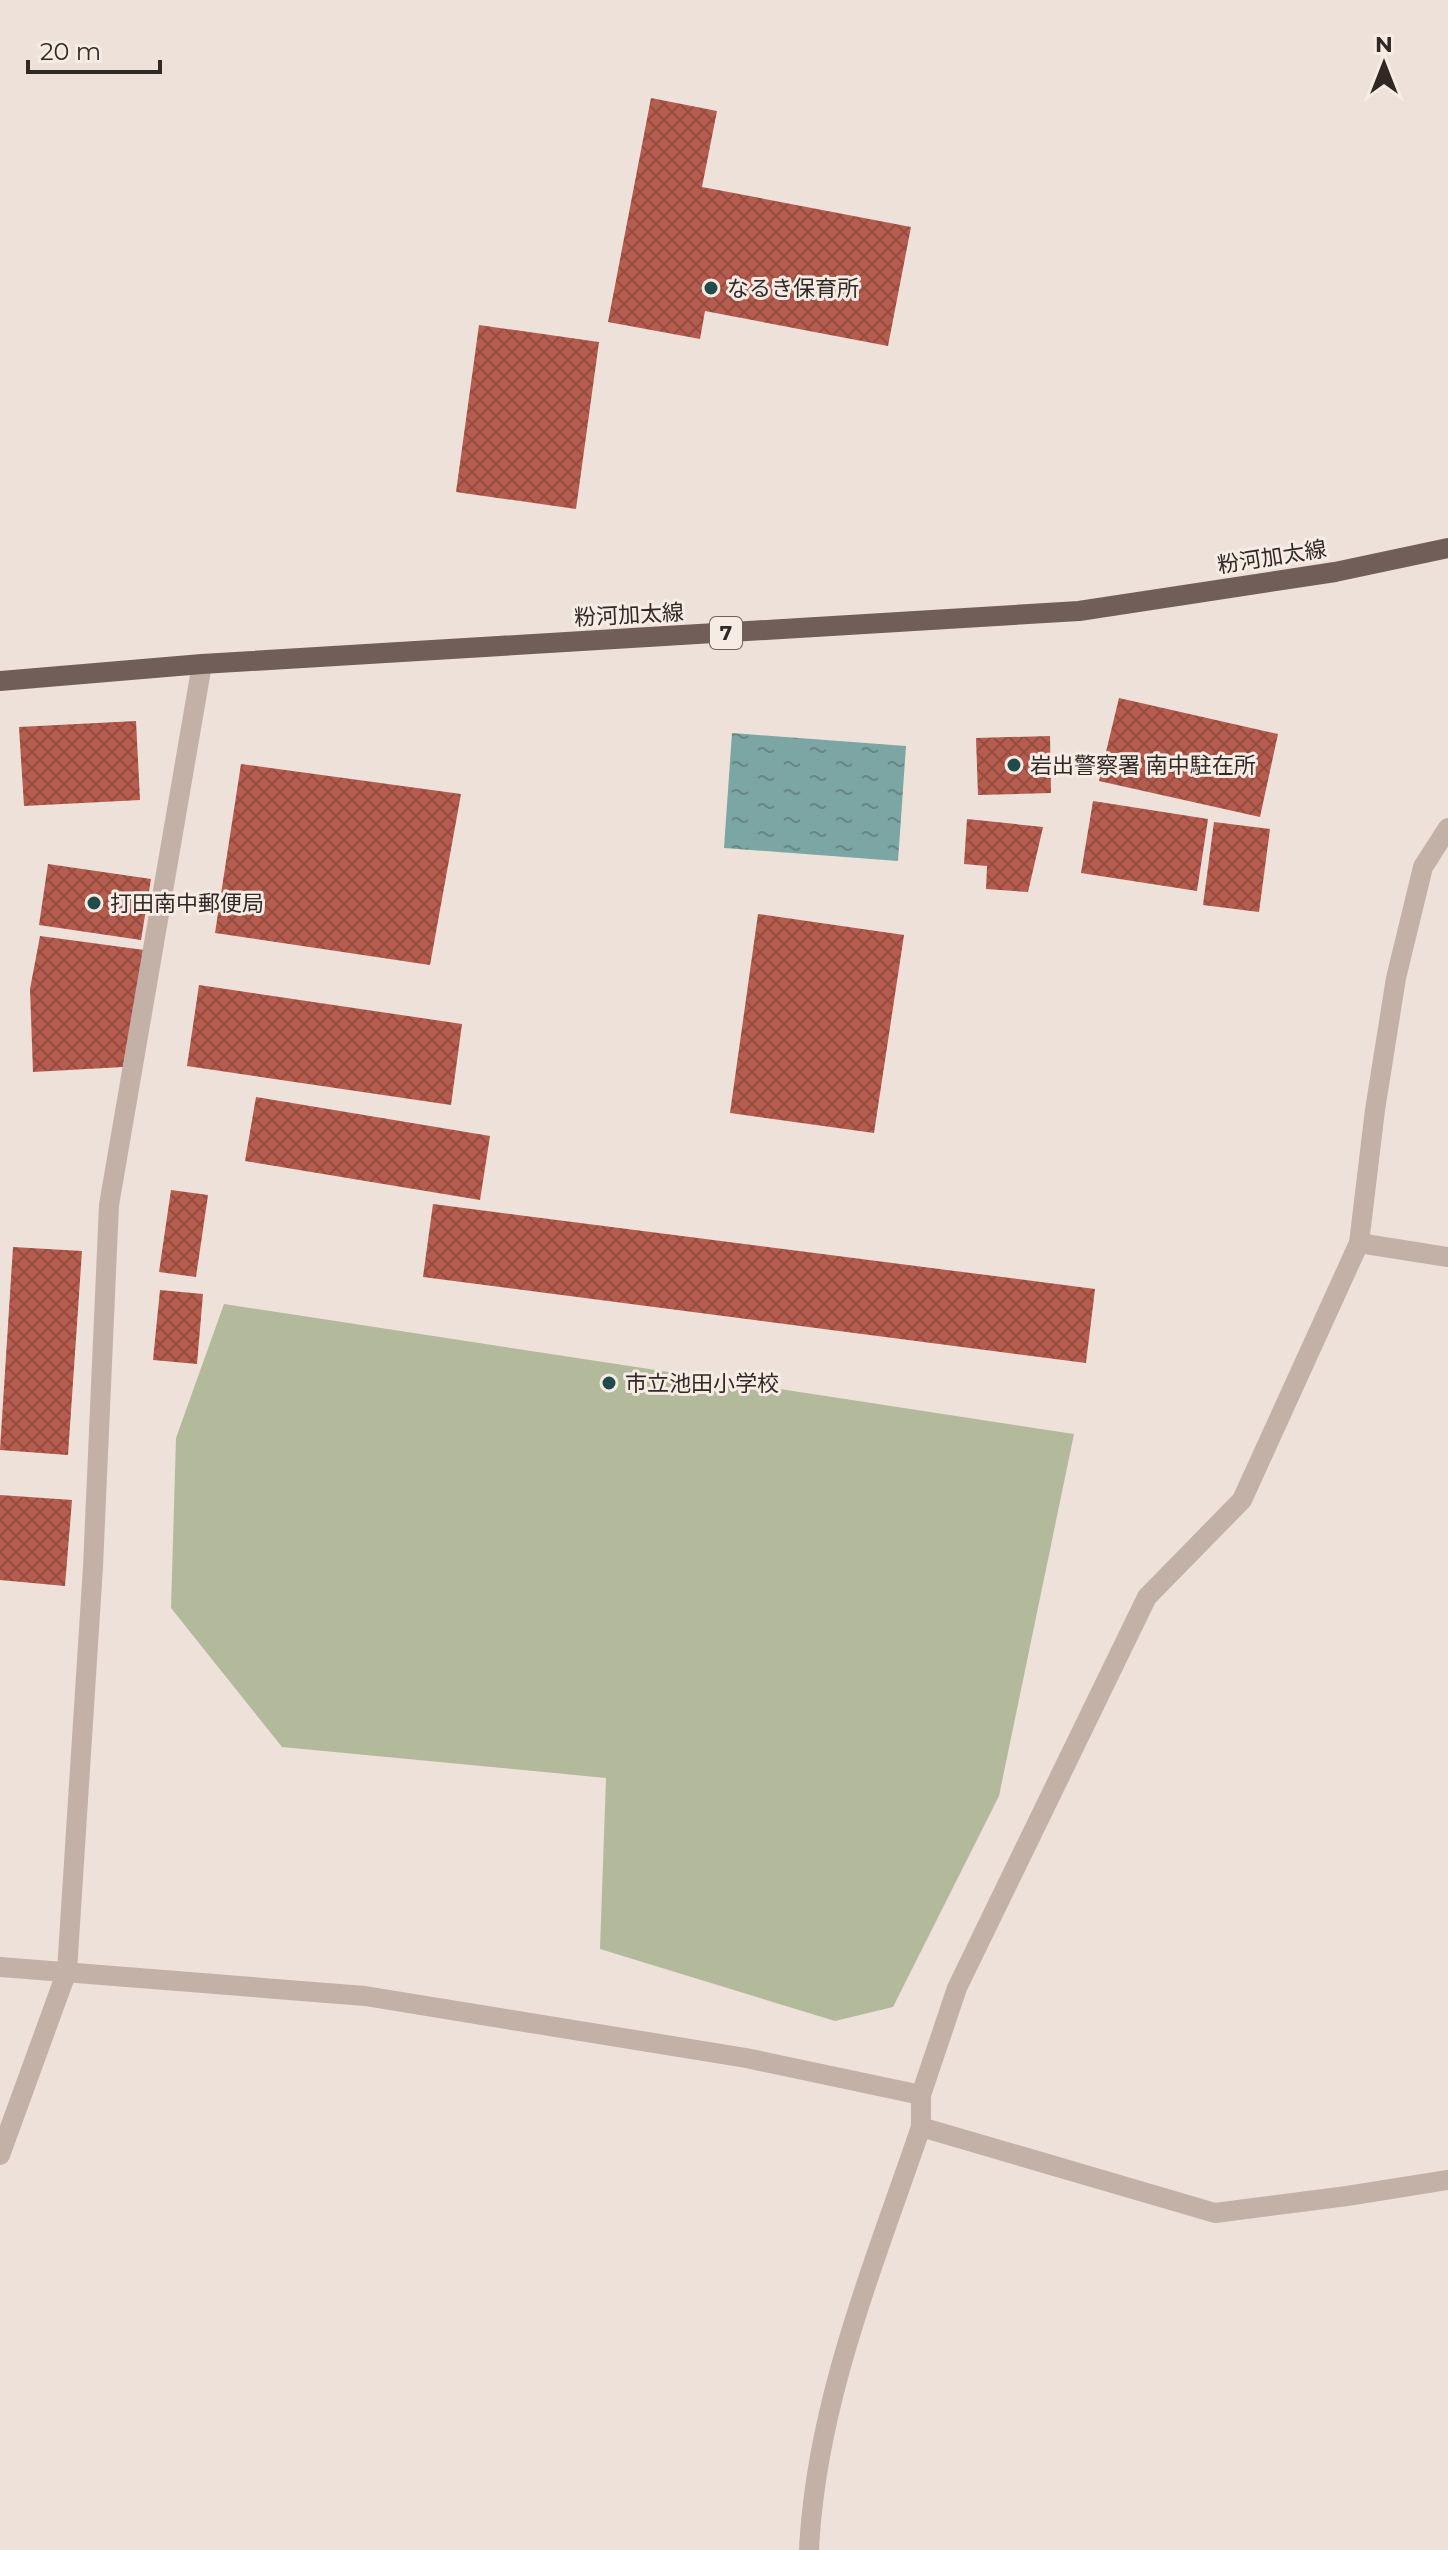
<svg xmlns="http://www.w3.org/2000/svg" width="1448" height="2550" viewBox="0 0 1448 2550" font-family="Montserrat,'Noto Sans JP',sans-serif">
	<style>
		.grass { fill: #b3ba9b }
		.water { fill: url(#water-ripples) }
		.building { fill: url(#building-cross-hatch) }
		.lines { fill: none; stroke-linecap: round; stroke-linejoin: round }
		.street { stroke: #c3b1a7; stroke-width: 20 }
		.primary { stroke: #715e59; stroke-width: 20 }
		.poi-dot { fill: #214c4b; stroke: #f6ece4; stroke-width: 3 }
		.labels { text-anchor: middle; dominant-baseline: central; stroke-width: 6; stroke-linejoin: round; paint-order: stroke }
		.shield { fill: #f6ece4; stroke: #6c635f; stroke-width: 2 }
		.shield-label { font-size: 20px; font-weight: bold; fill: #312826 }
		.poi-label { font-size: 22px; fill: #312826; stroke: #f6ece4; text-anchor: start }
		.street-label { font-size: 22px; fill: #312826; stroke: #f6ece4 }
	</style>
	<defs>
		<pattern id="water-ripples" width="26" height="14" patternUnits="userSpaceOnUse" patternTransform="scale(2)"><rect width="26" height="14" fill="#7ca6a3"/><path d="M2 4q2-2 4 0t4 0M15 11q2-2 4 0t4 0" fill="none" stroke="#668785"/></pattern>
		<pattern id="building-cross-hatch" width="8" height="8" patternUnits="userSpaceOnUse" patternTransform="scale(2)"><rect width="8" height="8" fill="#b65c4e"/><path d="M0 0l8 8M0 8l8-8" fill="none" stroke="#954c41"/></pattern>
	</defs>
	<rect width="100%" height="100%" fill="#ede1d9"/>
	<polygon class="grass" points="224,1304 1074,1434 999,1796 893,2007 835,2021 600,1949 606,1778 282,1747 171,1608 176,1438"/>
	<polygon class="water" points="732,733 906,746 898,861 724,848"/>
	<g class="building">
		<polygon points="651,98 717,111 702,187 911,227 888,346 705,311 700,339 608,322"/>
		<polygon points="479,325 599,342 576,509 456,492"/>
		<polygon points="1119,698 1278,734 1260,817 1099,781"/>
		<polygon points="136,721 140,800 24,806 19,727"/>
		<polygon points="1050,736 1051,793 978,795 976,738"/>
		<polygon points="241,764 461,794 430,965 215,933"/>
		<polygon points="1093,801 1208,819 1197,891 1081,873"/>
		<polygon points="967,819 1043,827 1028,892 986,889 987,866 964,864"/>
		<polygon points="1214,822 1270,829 1259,912 1203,905"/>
		<polygon points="48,864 151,879 141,940 39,925"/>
		<polygon points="758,914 904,935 874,1133 730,1113"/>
		<polygon points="40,936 144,950 123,1067 33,1072 30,989"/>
		<polygon points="199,985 462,1024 451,1105 187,1066"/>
		<polygon points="256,1097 490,1136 480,1200 245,1161"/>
		<polygon points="171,1190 208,1195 196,1277 159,1272"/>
		<polygon points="433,1204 1095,1289 1086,1363 423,1277"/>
		<polygon points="13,1247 82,1251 68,1455 0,1450"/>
		<polygon points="160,1290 203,1294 197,1364 153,1360"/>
		<polygon points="0,1495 72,1500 65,1586 0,1580"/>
	</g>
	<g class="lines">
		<g class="street">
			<polyline points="1359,1243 1448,1257"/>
			<polyline points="0,1967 365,1996 746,2058 921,2095"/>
			<polyline points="921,2127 1215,2213 1347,2196 1448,2180"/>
			<polyline points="0,2155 67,1971 93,1567 109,1205 202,664"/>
			<path d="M809,2550C816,2403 874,2265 921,2127V2095L957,1988L1147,1597L1242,1500L1359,1243L1375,1110L1396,978L1423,867L1448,828"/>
		</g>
		<polyline class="primary" points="0,681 202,664 1079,611 1335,572 1448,548"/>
	</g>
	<g class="poi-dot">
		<circle cx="711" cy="288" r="8"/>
		<circle cx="1014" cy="765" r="8"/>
		<circle cx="94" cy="903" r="8"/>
		<circle cx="609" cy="1383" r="8"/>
	</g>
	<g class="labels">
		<rect class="shield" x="710" y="617" width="32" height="32" rx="6"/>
		<g class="shield-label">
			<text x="726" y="633">7</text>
		</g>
		<g class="poi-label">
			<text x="727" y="288">なるき保育所</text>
			<text x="1030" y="765">岩出警察署 南中駐在所</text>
			<text x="110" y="903">打田南中郵便局</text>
			<text x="625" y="1383">市立池田小学校</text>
		</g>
		<g class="street-label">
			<text transform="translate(1272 557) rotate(-9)">粉河加太線</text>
			<text transform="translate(629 615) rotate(-3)">粉河加太線</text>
		</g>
	</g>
	<g transform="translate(1384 64)" stroke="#f6ece4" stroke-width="6" paint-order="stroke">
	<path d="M0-6L14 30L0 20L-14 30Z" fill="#312826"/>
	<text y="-12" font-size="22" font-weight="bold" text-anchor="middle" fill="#312826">N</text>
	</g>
	<path d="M28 60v12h132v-12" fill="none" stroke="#312826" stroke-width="4"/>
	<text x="40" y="60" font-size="24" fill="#312826" stroke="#f6ece4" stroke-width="6" paint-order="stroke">20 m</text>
</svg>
